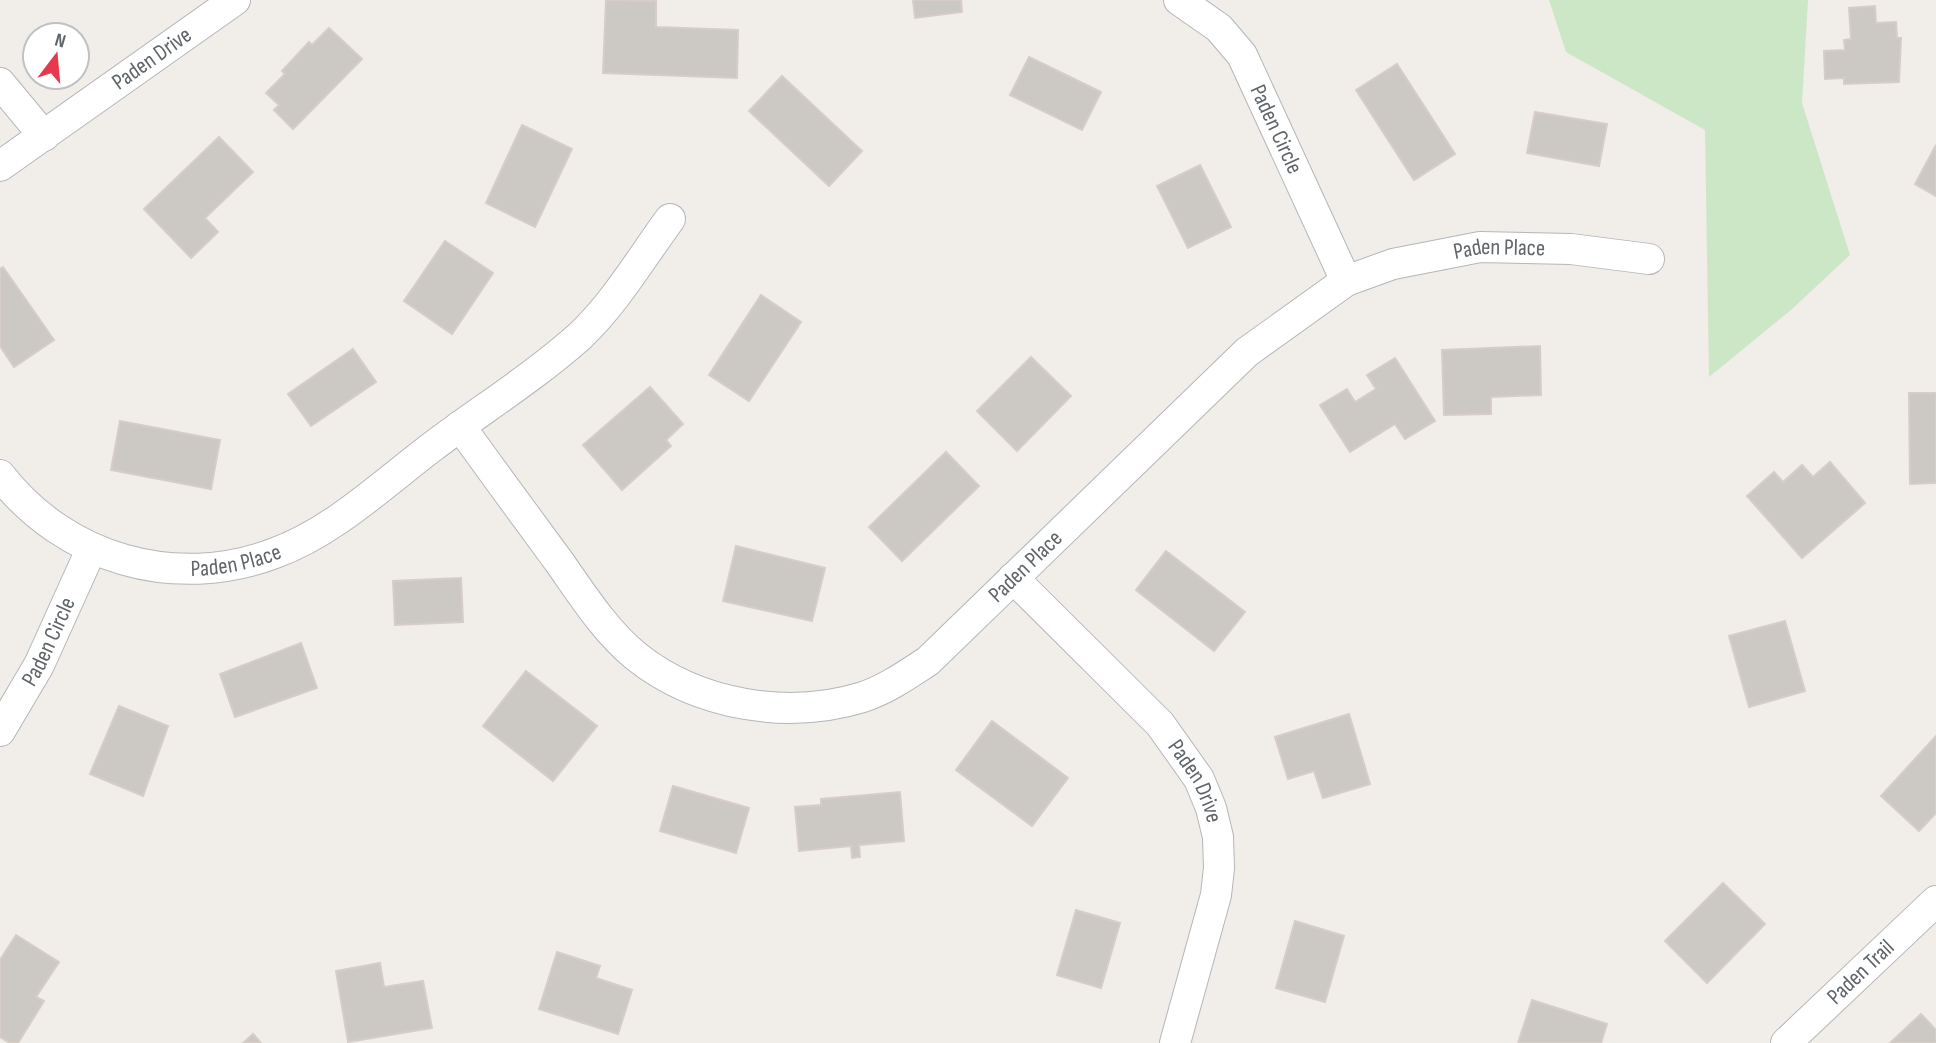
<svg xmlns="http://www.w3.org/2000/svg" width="1936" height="1043" viewBox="0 0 1936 1043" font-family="'Sofia Sans Condensed',sans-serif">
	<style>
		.green { fill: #cce7c6 }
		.building { fill: #ccc8c4; stroke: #d6cec6; stroke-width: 2 }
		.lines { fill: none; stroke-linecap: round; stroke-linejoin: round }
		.street-casing { stroke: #b3b7ba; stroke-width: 32 }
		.street { stroke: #fff; stroke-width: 30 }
		.labels { text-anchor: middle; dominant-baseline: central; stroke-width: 7; stroke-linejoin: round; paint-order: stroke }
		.street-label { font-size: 23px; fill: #5f6568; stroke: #fff }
	</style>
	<rect width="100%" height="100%" fill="#f1ede8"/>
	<polygon class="green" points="1549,0 1808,0 1802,103 1850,255 1791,310 1709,377 1705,130 1566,52"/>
	<g class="building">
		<polygon points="606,0 656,1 656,27 738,30 737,78 603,73"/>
		<polygon points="913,0 961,0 962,12 915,18"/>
		<polygon points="1875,6 1876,23 1896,22 1897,38 1901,38 1899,82 1844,84 1844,78 1825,79 1824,51 1845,50 1844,40 1851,39 1849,8"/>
		<polygon points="329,28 362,59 293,129 274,110 279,105 266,93 285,74 282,71 309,42 312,45"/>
		<polygon points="1029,57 1101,92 1082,130 1010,95"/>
		<polygon points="1397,64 1455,154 1414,180 1356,90"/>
		<polygon points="782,76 862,151 829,186 749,111"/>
		<polygon points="1535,112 1607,124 1599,166 1527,153"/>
		<polygon points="522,125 572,149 535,227 486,203"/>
		<polygon points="219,137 253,172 205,218 218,232 191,258 144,209"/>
		<polygon points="1936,145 1936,196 1915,184"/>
		<polygon points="1200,165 1231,227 1188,248 1157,186"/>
		<polygon points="445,241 493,273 452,334 404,301"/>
		<polygon points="3,267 54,340 14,367 0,346 0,269"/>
		<polygon points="761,295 801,322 749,401 709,375"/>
		<polygon points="1540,346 1541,395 1491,397 1491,414 1444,415 1442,350"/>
		<polygon points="353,349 376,382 311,426 288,394"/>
		<polygon points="1031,357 1071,396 1017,451 977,411"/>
		<polygon points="1395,358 1435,421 1405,439 1395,424 1350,452 1320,405 1347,389 1355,402 1376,389 1367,375"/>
		<polygon points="650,387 683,424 666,440 671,446 622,490 583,445"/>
		<polygon points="1909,393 1936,393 1936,483 1910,484"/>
		<polygon points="120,421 220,440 211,489 111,470"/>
		<polygon points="946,452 979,486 902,561 869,527"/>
		<polygon points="1830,462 1865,503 1802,558 1747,496 1774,472 1783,482 1802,465 1813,477"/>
		<polygon points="736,546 825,568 812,621 723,601"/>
		<polygon points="1166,551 1245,612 1214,651 1136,590"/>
		<polygon points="461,578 463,622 395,625 393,581"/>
		<polygon points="1785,621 1805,691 1749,707 1729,636"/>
		<polygon points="301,643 317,688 235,717 220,674"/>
		<polygon points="526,671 597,726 553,781 483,726"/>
		<polygon points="119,706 168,726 143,796 90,774"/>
		<polygon points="1349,714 1370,784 1323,798 1314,771 1288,779 1275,737"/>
		<polygon points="992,721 1068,778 1032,826 956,770"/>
		<polygon points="1936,736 1936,813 1919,831 1881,796"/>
		<polygon points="673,786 749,808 736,853 660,831"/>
		<polygon points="900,792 904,841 859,845 860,857 852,858 851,846 799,851 795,807 821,805 821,799"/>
		<polygon points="1723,883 1765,924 1707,983 1665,941"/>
		<polygon points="1076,910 1120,923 1101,988 1057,975"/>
		<polygon points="1295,921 1344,936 1325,1002 1276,988"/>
		<polygon points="16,935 59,962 36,997 44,1001 18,1043 10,1043 0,1037 0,960"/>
		<polygon points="557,952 600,966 596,978 632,990 618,1034 539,1009"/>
		<polygon points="380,963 384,987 423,981 432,1028 348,1042 336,971"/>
		<polygon points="1532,1000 1607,1024 1601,1043 1518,1043"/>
		<polygon points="1921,1014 1936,1030 1936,1043 1890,1043"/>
		<polygon points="253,1034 261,1043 243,1043"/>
	</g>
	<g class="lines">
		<g class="street-casing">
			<g id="street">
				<path id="s1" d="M1179,0L1219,28L1242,55L1346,281"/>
				<polyline points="0,83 44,136"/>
				<path id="s2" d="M0,166L235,0"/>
				<path id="s3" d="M460,426C493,472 527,518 560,563C583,596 606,632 637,657C699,706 789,720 863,697C887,689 908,674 928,661L1247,352L1346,281L1393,264L1480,247L1571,249L1649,259"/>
				<path id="s4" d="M0,475C65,559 175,591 275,553C333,532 383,484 432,447C481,410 534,377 580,336C615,303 642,257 670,219"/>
				<path id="s5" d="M1013,578L1160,724L1199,779L1211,808L1218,837L1219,868L1216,895L1175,1043"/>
				<path id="s6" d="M0,731L39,665L91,550"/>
				<path id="s7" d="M1786,1043L1936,901"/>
			</g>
		</g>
		<use href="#street" class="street"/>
	</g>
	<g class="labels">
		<g class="street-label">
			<text stroke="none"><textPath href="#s2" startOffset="186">Paden Drive</textPath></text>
			<text stroke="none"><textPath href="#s1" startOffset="166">Paden Circle</textPath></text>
			<text stroke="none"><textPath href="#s3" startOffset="1328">Paden Place</textPath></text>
			<text stroke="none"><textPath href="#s4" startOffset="266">Paden Place</textPath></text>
			<text stroke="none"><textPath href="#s3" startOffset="740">Paden Place</textPath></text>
			<text stroke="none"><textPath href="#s6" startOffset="102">Paden Circle</textPath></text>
			<text stroke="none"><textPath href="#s5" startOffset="275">Paden Drive</textPath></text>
			<text stroke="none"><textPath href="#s7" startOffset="103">Paden Trail</textPath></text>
		</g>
	</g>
	<g transform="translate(56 56) rotate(16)"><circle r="33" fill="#ffffff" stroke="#bfc1c3" stroke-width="2"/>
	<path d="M0-5L12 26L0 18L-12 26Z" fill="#e6394e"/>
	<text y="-10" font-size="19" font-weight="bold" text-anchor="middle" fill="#5f6568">N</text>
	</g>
</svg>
